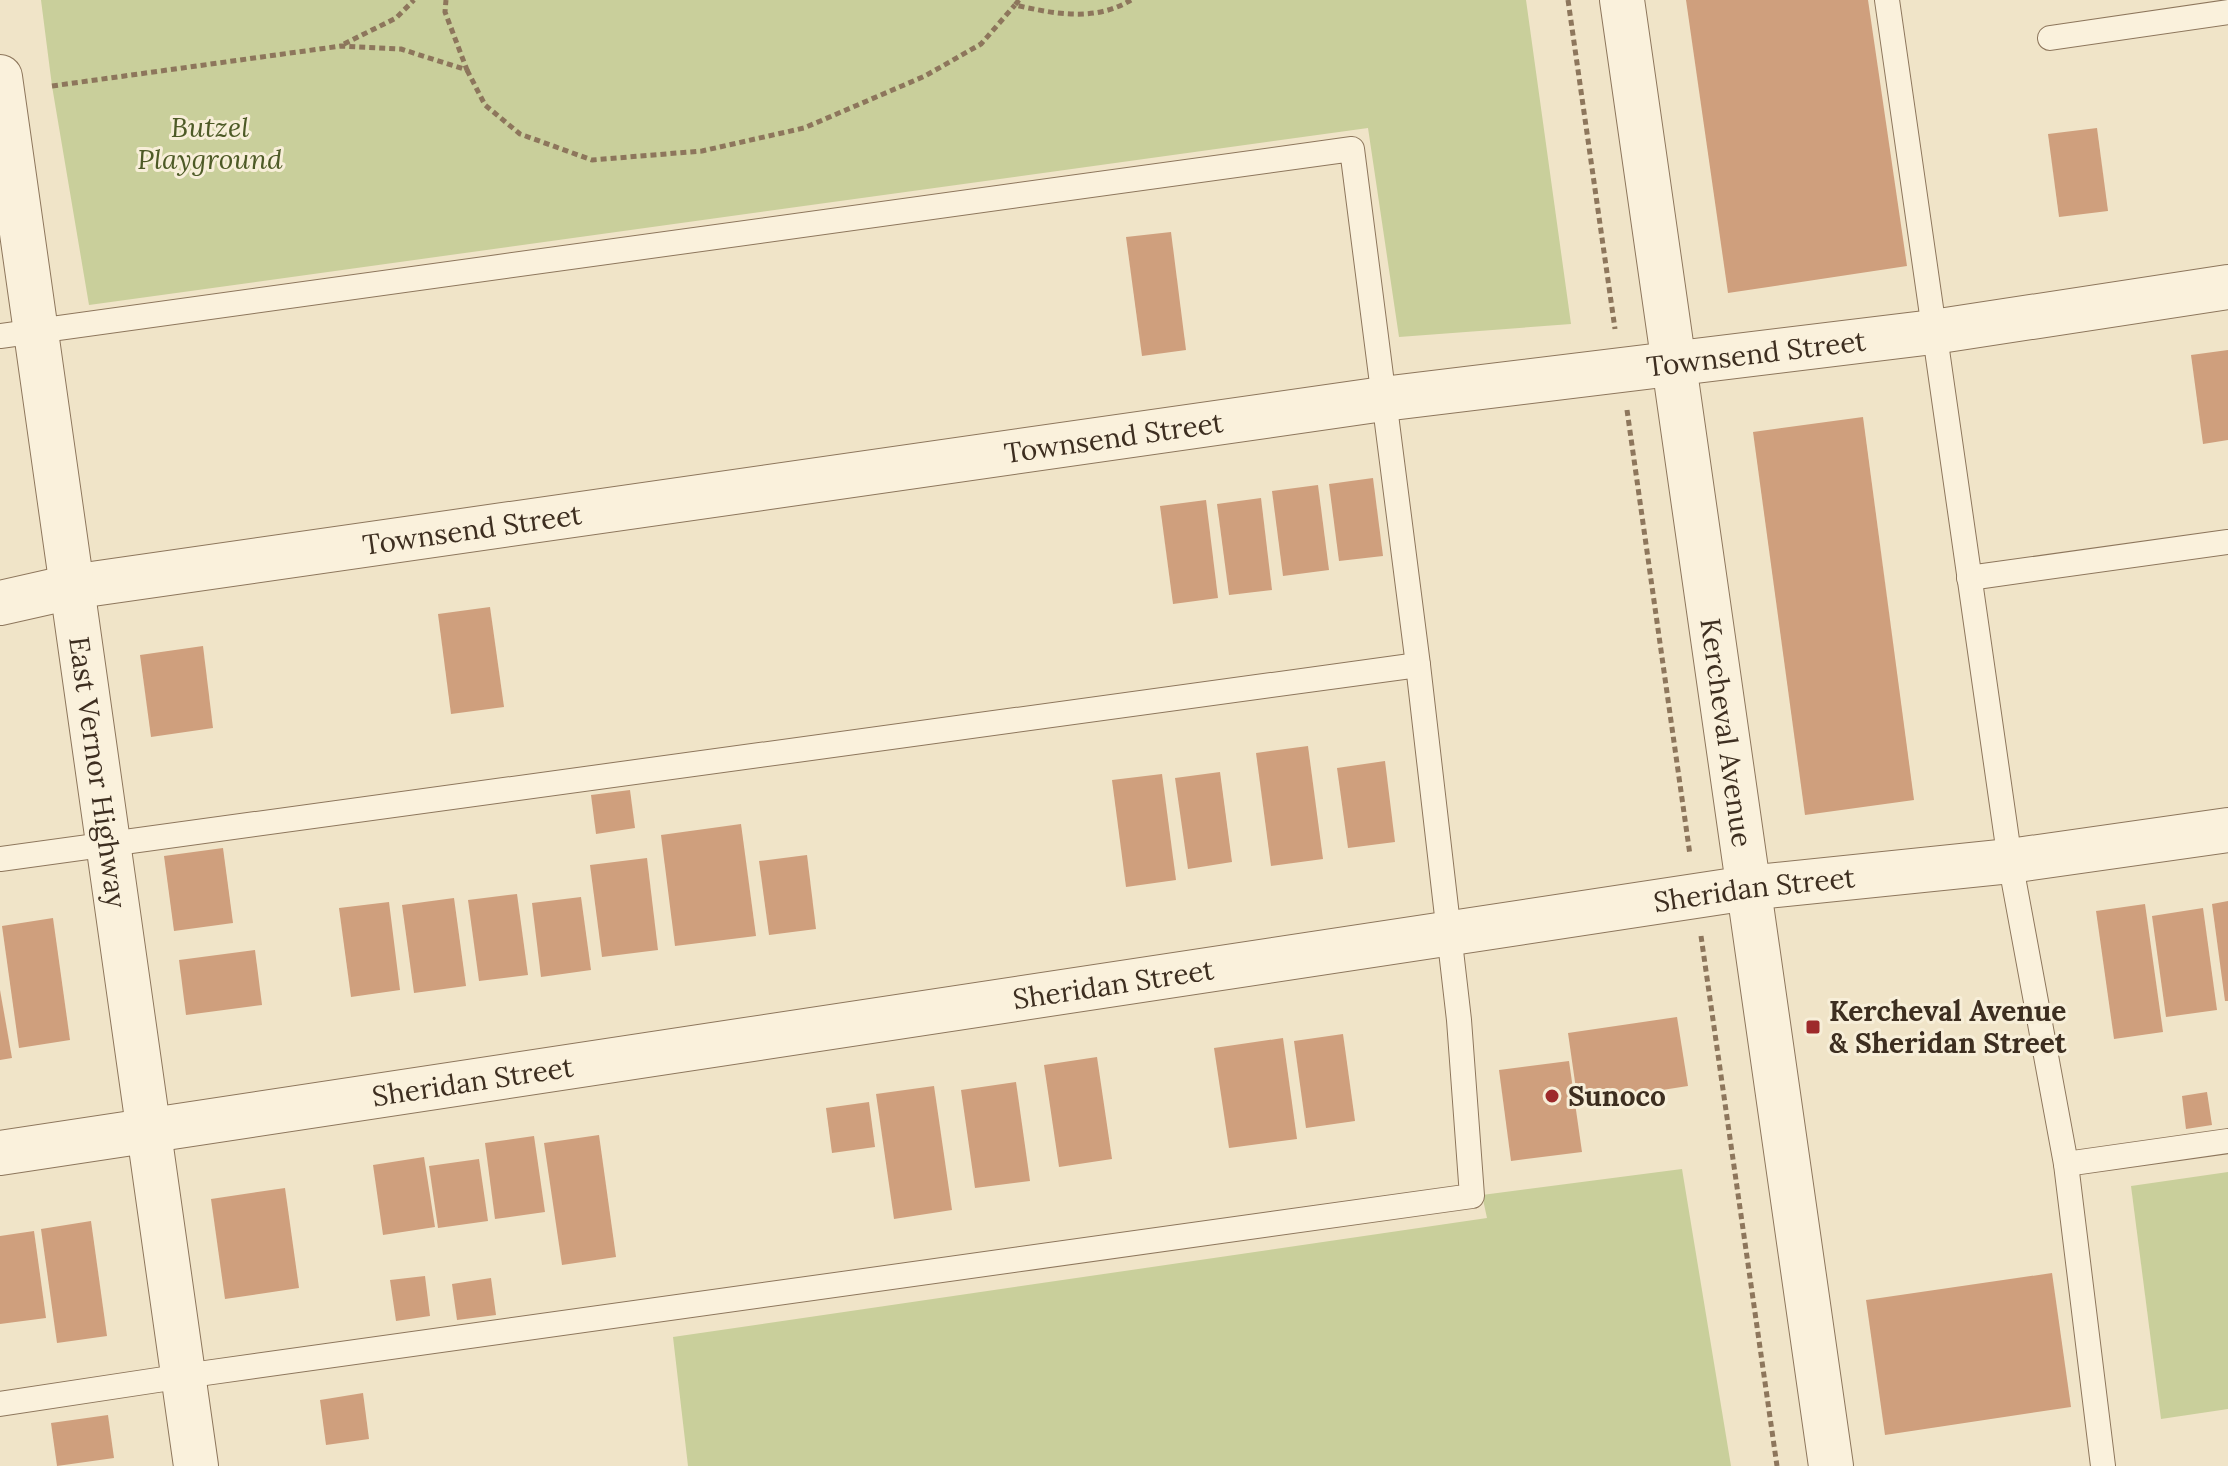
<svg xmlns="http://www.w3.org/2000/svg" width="2228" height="1466" viewBox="0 0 2228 1466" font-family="Lora,serif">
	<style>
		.green { fill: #c9cf9b }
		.building { fill: #cf9f7d }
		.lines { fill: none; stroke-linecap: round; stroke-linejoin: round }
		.service-casing { stroke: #8d765c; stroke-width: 26 }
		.minor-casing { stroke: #8d765c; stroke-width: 46 }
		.tertiary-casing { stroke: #8d765c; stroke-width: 46 }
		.path { stroke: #8d765c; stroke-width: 5; stroke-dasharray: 6 4; stroke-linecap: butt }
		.service { stroke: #faf1dc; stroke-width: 24 }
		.minor { stroke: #faf1dc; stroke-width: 44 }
		.tertiary { stroke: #faf1dc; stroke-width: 44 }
		.poi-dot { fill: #9e2a2b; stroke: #f7eed8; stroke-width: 3 }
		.labels { text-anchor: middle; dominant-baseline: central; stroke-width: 6; stroke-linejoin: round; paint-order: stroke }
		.park-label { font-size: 28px; font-style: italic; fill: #4d5a26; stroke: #f7eed8 }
		.street-label { font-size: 28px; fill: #3d2e20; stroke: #f7eed8 }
		.poi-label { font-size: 28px; font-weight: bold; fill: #3d2e20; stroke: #f7eed8; text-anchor: start }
	</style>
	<rect width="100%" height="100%" fill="#f0e4c8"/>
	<g class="green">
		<polygon points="41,0 1526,0 1571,324 1399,337 1368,128 89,305 52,86"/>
		<polygon points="1682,1169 1731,1466 688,1466 673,1337 1487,1218 1482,1195"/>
		<polygon points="2228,1172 2228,1409 2161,1419 2131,1186"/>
	</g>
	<g class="building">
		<polygon points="1686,0 1868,0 1907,266 1728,293"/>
		<polygon points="2097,128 2108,211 2059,217 2048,134"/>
		<polygon points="1171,232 1186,350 1142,356 1126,237"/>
		<polygon points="2228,350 2228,440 2203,444 2191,355"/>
		<polygon points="1863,417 1914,800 1805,815 1753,432"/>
		<polygon points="1373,478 1383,556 1339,561 1329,484"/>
		<polygon points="1318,485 1329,570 1283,576 1272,491"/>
		<polygon points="1261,498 1272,590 1229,595 1217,504"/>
		<polygon points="1206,500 1218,598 1173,604 1160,506"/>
		<polygon points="490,607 504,707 451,714 438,614"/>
		<polygon points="203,646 213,728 151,737 140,655"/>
		<polygon points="1308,746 1323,859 1271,866 1256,753"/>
		<polygon points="1385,761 1395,842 1348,848 1337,768"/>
		<polygon points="1220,772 1232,862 1188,869 1175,778"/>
		<polygon points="1162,774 1176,880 1126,887 1112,780"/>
		<polygon points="630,790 635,828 596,834 591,795"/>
		<polygon points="741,824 756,936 675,946 661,835"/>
		<polygon points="223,848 233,923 174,931 164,856"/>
		<polygon points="807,855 816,929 769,935 759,861"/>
		<polygon points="647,858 658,950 602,957 590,865"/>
		<polygon points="517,894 528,975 479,981 468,900"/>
		<polygon points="581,897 591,970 541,977 532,903"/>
		<polygon points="454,898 466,986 414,993 402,905"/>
		<polygon points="2228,901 2228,1001 2225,1001 2212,904"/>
		<polygon points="389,902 400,990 351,997 339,908"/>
		<polygon points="2145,904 2163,1032 2114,1039 2096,911"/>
		<polygon points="2203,908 2217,1010 2166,1017 2152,916"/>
		<polygon points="53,918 70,1040 19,1048 2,926"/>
		<polygon points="255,950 262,1005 186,1015 179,960"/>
		<polygon points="0,990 12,1058 0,1060"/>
		<polygon points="1677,1017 1688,1086 1578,1103 1568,1033"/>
		<polygon points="1343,1034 1355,1121 1306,1128 1294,1041"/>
		<polygon points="1283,1038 1297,1139 1229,1148 1214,1048"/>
		<polygon points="1097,1057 1112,1159 1059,1167 1044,1065"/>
		<polygon points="1569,1061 1582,1152 1511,1161 1499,1070"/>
		<polygon points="1016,1082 1030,1181 975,1188 961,1090"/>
		<polygon points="934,1086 952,1210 894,1219 876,1094"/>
		<polygon points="2207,1092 2212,1125 2186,1129 2182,1096"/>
		<polygon points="869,1102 875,1147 832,1153 826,1108"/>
		<polygon points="599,1135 616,1257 562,1265 544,1143"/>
		<polygon points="534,1136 545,1212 495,1219 485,1143"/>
		<polygon points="424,1157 435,1227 383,1235 373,1165"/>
		<polygon points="479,1159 488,1221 438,1228 429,1166"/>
		<polygon points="285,1188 299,1288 225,1299 211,1199"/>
		<polygon points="91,1221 107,1336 57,1343 41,1229"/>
		<polygon points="34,1231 46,1318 0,1324 0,1236"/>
		<polygon points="2052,1273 2071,1407 1885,1435 1866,1300"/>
		<polygon points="425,1276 430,1316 396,1321 390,1280"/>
		<polygon points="491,1278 496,1315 457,1320 452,1284"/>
		<polygon points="363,1393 369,1439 326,1445 320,1400"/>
		<polygon points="108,1415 114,1458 57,1466 51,1423"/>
	</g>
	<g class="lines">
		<g class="service-casing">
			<g id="service">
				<polyline points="1887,0 2010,861 2066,1164 2103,1466"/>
				<polyline points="2050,38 2228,12"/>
				<polyline points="0,336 1352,149 1418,665 1459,1020 1472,1196 184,1376 0,1404"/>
				<polyline points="1969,578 2228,542"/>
				<polyline points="0,859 1418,665"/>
				<polyline points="2066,1164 2228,1141"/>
			</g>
		</g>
		<g class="minor-casing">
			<g id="minor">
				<path id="s1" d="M0,603L71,587L1383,399L1933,332L2228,287"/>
				<path id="s2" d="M0,1153L1748,888L2010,861L2228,830"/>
			</g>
		</g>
		<g class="tertiary-casing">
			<g id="tertiary">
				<path id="s3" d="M1622,0L1831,1466"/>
				<path id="s4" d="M0,77L196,1466"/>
			</g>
		</g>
		<g class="path">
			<path d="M1019,0L1015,5C1055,14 1095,22 1131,0"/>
			<polyline points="1568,0 1615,329"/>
			<polyline points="344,44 396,18 414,0"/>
			<polyline points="467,70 485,105 520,134 592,160 702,151 804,128 925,76 981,44 1015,5"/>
			<polyline points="52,86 341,46 401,49 467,70 445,12 446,0"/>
			<polyline points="1627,410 1690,855"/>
			<polyline points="1701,936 1777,1466"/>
		</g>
		<use href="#service" class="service"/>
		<use href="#minor" class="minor"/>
		<use href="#tertiary" class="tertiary"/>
	</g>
	<g class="poi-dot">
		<rect x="1805" y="1019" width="16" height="16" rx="4"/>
		<circle cx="1552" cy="1096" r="8"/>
	</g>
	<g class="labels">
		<g class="park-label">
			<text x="210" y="127">Butzel<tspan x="210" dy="32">Playground</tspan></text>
		</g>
		<g class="street-label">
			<text stroke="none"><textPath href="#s1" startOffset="1774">Townsend Street</textPath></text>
			<text stroke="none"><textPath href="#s1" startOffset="1126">Townsend Street</textPath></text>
			<text stroke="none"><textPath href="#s1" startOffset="478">Townsend Street</textPath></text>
			<text stroke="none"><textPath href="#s3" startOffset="740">Kercheval Avenue</textPath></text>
			<text stroke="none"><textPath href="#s4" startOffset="702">East Vernor Highway</textPath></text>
			<text stroke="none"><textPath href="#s2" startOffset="1774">Sheridan Street</textPath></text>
			<text stroke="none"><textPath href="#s2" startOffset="1126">Sheridan Street</textPath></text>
			<text stroke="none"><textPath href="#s2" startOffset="478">Sheridan Street</textPath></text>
		</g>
		<g class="poi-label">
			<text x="1829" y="1011">Kercheval Avenue<tspan x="1829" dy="32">&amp; Sheridan Street</tspan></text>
			<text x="1568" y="1096">Sunoco</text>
		</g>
	</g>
</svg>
